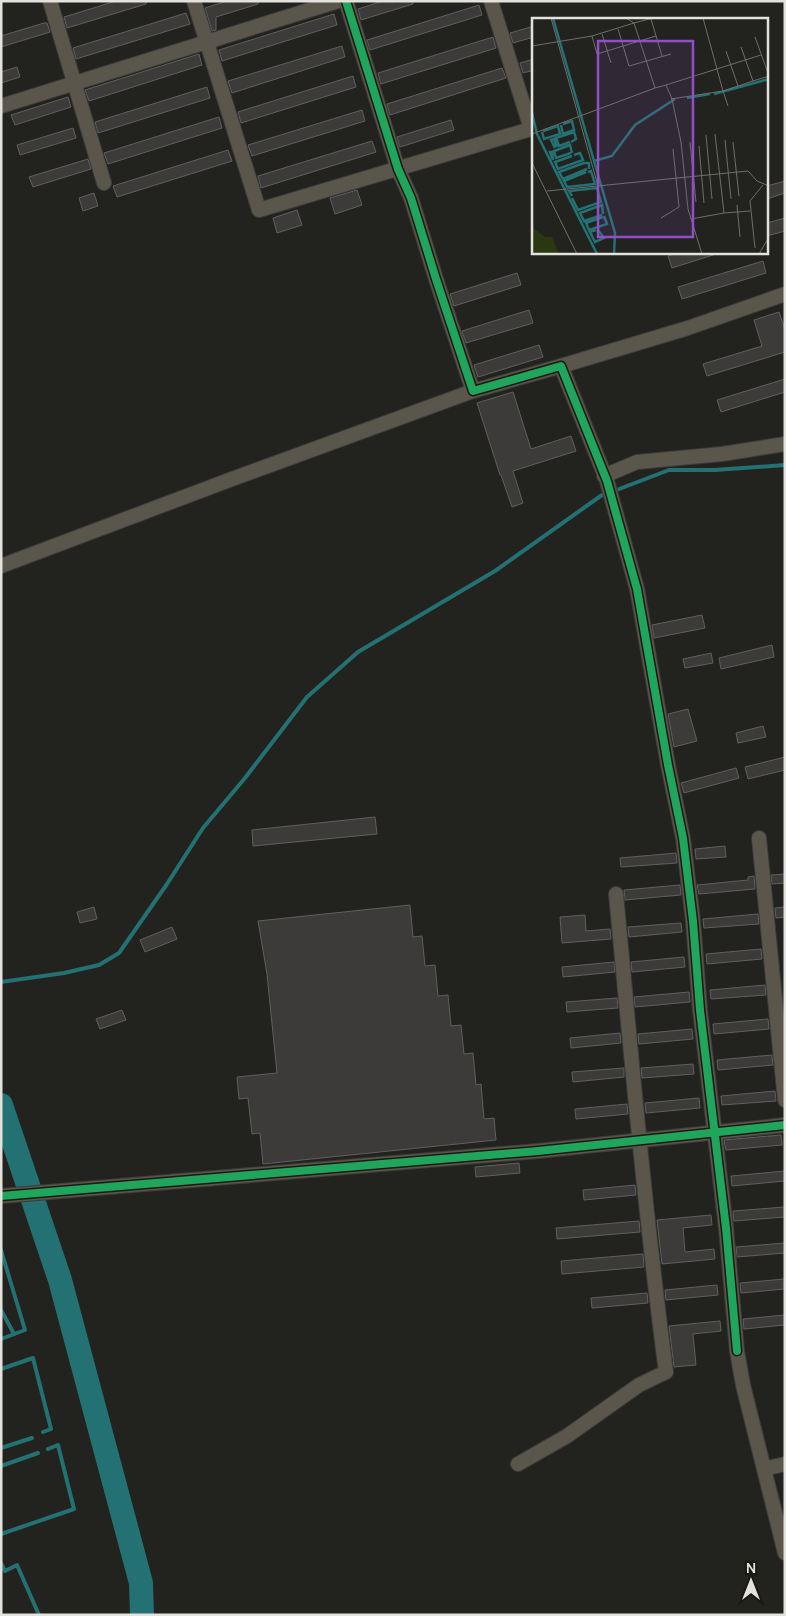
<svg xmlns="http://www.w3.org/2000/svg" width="786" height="1616" viewBox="0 0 786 1616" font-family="Manrope,sans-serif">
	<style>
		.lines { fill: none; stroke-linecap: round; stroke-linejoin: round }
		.stream { stroke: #237172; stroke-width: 4 }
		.river { stroke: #237172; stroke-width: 24 }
		.building { fill: #3c3b3a; stroke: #605f5f }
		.minor-casing { stroke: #3c3c3a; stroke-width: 16 }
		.minor { stroke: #5b564b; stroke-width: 14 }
		.cycleway-casing { stroke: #1b1913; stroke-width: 11 }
		.cycleway { stroke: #20a55d; stroke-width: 8 }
		.inset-river { fill: none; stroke: #237172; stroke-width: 2.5 }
		.inset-road { fill: none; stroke: #6f6f6a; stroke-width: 1 }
		.view { fill: #9050c5; fill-opacity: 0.15; stroke: #9050c5; stroke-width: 2.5 }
		.inset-edge { fill: none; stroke: #e3e2dd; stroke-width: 2.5 }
	</style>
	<rect width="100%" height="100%" fill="#22221e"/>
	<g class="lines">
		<g class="stream">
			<polyline points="614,491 669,470 715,470 785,465"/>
			<polyline points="1,982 64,973 99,965 119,953 167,884 203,828 245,778 307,697 358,652 495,571 602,495 607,493"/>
			<polyline points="1,1250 25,1330 1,1339"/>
			<polyline points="1,1310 14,1334"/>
			<polyline points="1,1369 33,1358 51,1429 43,1432"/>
			<polyline points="1,1448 32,1438"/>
			<polyline points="1,1466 38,1453"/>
			<polyline points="1,1534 74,1509 58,1445 48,1449"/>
			<polyline points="1,1563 5,1571 17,1565 39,1615"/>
		</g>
		<polyline class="river" points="1,1105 60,1280 141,1583 142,1615"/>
	</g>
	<g class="building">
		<polygon points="116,1 146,1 146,4 67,28 64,17"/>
		<polygon points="227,1 258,1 258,4 216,17 216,30 212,31 205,8"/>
		<polygon points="383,1 413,1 413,4 361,20 358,9"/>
		<polygon points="479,5 482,15 370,50 367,40"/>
		<polygon points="186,13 190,24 76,59 73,48"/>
		<polygon points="334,14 337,25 222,61 219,50"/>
		<polygon points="44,23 47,23 50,32 1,47 1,36"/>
		<polygon points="534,26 534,37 513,43 510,33"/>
		<polygon points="493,37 496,48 381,84 378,73"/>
		<polygon points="342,46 345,57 232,93 228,81"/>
		<polygon points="199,54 202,65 89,101 85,90"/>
		<polygon points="534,59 534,70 523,73 520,63"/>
		<polygon points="17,67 20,77 1,83 1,72"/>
		<polygon points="502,68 506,78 390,115 387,104"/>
		<polygon points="353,76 356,87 241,123 238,112"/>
		<polygon points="207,87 210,98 98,133 95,122"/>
		<polygon points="68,97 71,107 15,125 11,115"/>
		<polygon points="362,110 365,121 252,156 248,145"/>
		<polygon points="219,117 222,128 108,164 104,153"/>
		<polygon points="451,120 454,130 400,147 397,137"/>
		<polygon points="73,128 76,138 20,155 17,145"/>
		<polygon points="372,141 376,152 261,188 258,176"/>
		<polygon points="228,150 232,161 117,197 113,186"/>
		<polygon points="88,159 91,169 33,187 29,177"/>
		<polygon points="785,181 785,193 767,199 767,186"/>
		<polygon points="357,190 362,205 335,214 330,198"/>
		<polygon points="94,193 98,206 83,211 79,198"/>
		<polygon points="297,210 302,225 277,233 273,218"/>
		<polygon points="785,218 785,231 767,236 767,223"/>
		<polygon points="680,252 713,252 713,255 672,268 668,256"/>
		<polygon points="763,261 766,273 682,299 678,287"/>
		<polygon points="517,273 521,285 454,306 450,294"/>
		<polygon points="529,310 533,323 466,343 462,331"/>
		<polygon points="779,312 785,330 785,352 707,376 703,364 762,346 754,320"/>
		<polygon points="539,345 543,357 478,377 474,365"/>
		<polygon points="785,379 785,392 721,412 717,400"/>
		<polygon points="513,392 531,449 571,436 576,451 513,471 523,503 512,507 501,475 500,475 477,403"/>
		<polygon points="702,615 705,628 654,638 652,625"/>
		<polygon points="772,645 774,657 721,669 719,658"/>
		<polygon points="711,653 713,663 685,668 683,659"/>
		<polygon points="688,709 697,741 674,747 668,714"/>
		<polygon points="763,726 766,737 738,743 736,733"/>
		<polygon points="785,757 785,770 748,779 745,767"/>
		<polygon points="736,768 739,778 684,793 681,783"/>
		<polygon points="375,817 377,834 253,846 252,830"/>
		<polygon points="725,846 726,857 696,859 695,849"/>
		<polygon points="676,853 677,863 621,867 620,858"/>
		<polygon points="785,874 785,883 772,884 771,875"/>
		<polygon points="754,876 755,889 699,894 697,885 748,880 748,877"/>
		<polygon points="680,885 681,895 625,900 624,890"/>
		<polygon points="410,905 413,937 422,936 425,966 435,965 438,996 448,995 451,1026 461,1025 464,1054 473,1053 476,1085 481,1084 484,1119 494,1118 496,1140 263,1164 260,1133 252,1134 248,1098 239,1099 237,1077 277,1073 267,974 258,921"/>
		<polygon points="94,907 97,919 80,923 77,912"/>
		<polygon points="785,907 785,917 776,918 775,908"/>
		<polygon points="758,914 759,924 704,928 703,919"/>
		<polygon points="585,915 586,931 610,929 611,939 562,943 560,917"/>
		<polygon points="681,923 682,932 629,937 628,927"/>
		<polygon points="172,927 177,939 145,952 140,940"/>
		<polygon points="761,949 762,959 707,964 706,954"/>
		<polygon points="684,957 685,967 632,972 631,962"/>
		<polygon points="614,962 615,972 563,977 562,967"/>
		<polygon points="765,985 766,995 711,999 710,990"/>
		<polygon points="689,992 690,1002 635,1007 634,997"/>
		<polygon points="617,998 618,1008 567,1012 566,1002"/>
		<polygon points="122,1010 126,1020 100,1029 96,1019"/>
		<polygon points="768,1019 769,1029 714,1034 713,1024"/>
		<polygon points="692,1029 693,1039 639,1044 638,1034"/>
		<polygon points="620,1033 621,1043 571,1048 570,1038"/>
		<polygon points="772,1055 773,1065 718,1070 717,1060"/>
		<polygon points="693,1064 694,1074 642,1078 641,1068"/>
		<polygon points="624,1068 624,1077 573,1082 572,1072"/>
		<polygon points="775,1091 776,1101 722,1105 721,1096"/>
		<polygon points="699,1098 700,1108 646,1113 645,1103"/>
		<polygon points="627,1104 628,1114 576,1119 575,1109"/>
		<polygon points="781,1135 782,1145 726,1150 724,1140"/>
		<polygon points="519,1163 520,1173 476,1177 475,1167"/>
		<polygon points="785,1171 785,1181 732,1186 731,1176"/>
		<polygon points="635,1185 636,1195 584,1200 583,1190"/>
		<polygon points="785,1207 785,1217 734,1221 733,1211"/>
		<polygon points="711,1215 712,1225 683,1228 685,1252 714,1249 715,1259 662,1264 657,1220"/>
		<polygon points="639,1221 640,1232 557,1239 556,1228"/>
		<polygon points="785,1243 785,1253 737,1257 736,1247"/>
		<polygon points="643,1254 644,1267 562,1274 561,1261"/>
		<polygon points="785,1279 785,1289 741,1293 740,1283"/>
		<polygon points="717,1285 718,1295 666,1300 665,1290"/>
		<polygon points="647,1293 648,1303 592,1308 591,1298"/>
		<polygon points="785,1315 785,1325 744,1329 743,1319"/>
		<polygon points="720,1321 721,1331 693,1334 696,1365 674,1367 669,1326"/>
	</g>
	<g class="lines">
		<g class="minor-casing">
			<g id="minor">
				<polyline points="50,1 104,183"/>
				<polyline points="194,1 259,210 534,128"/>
				<polyline points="346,1 398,169 411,198 436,279 473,391 561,366 607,481 637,589 668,765 683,838 693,921 700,1010 726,1228 737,1351 743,1385 785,1553"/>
				<polyline points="491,1 531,129"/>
				<polyline points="1,106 338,1"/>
				<polyline points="561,366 688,328 785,294"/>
				<polyline points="604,476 637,462 722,454 785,444"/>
				<polyline points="1,566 232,479 473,391"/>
				<polyline points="759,838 785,1100"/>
				<polyline points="1,1196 538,1151 785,1125"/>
				<path d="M518,1464L567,1436L639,1385L666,1372C645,1213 631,1054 616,894"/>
				<polyline points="764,1469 785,1464"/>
			</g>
		</g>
		<use href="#minor" class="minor"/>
		<g class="cycleway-casing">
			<g id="cycleway">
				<polyline points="346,1 398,169 411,198 436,279 473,391 561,366 607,481 637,589 668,765 683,838 693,921 700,1010 726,1228 737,1351"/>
				<polyline points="1,1196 538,1151 785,1125"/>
			</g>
		</g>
		<use href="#cycleway" class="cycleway"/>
	</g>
	<g transform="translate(532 18)">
		<rect width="236" height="236" fill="#22221e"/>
		<path d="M0,209L13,219H20L27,236H0Z" fill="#2b370f"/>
		<path class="inset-river" d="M21,0L62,143L80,138L103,107L143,81M182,76L237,61M155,80L178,76M0,95L5,116L65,236M29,107L31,116L42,112L40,103L31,106M10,114L12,121L28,116L26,108L11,113M38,124L27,128L24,120L42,114L44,121L39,124M23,130L19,122L22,121L25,129M18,134H20L21,142ZM39,135L24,140L22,133L38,127L40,135M40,138L23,144L26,151L51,142L48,135L42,137M62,143L83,215L82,236M55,151L31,161L27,154L52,145H57V151M54,154L32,163L35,169L63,166L59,153L56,154M40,178L37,173L65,170L69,184L46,192L40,180M70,197L52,203L48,195L70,187L71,196M71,199L54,205L57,212L75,206L72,198M64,212L58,214L63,224L72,220L66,212"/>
		<path class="inset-road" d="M19,0L66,168M94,0L102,5L121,0M119,1L130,38M86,11L97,48L139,36M70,16L79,45M60,18L65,36L124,18M223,19L237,58M0,28L60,18L102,5L123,70L134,67L140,81L149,124L156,191L170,236M209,29L221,63L237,58M194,33L206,68L221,63M134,67L229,37M139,81L191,73L171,0M196,88L191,73L206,68M0,116L123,70M174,117L180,181M193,122L199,181M158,124L164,184M201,124L207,178M167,128L172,185M0,145L45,236M15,173L216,153L225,163L237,168M205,187L208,219M192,195L218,193M129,200L147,189L141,131M159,201L192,195L183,116M223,230L218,183L231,167M227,236L237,219"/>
		<path class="view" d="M66,23H161V219H66Z"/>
		<rect width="236" height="236" class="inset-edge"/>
	</g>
	<rect width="786" height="1616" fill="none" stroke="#e3e2dd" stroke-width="5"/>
	<g transform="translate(751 1581)" stroke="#1b1913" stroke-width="4" paint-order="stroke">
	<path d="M0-4L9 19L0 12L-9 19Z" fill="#e3e2dd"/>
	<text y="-8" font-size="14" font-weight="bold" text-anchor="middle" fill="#e3e2dd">N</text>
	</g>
</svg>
